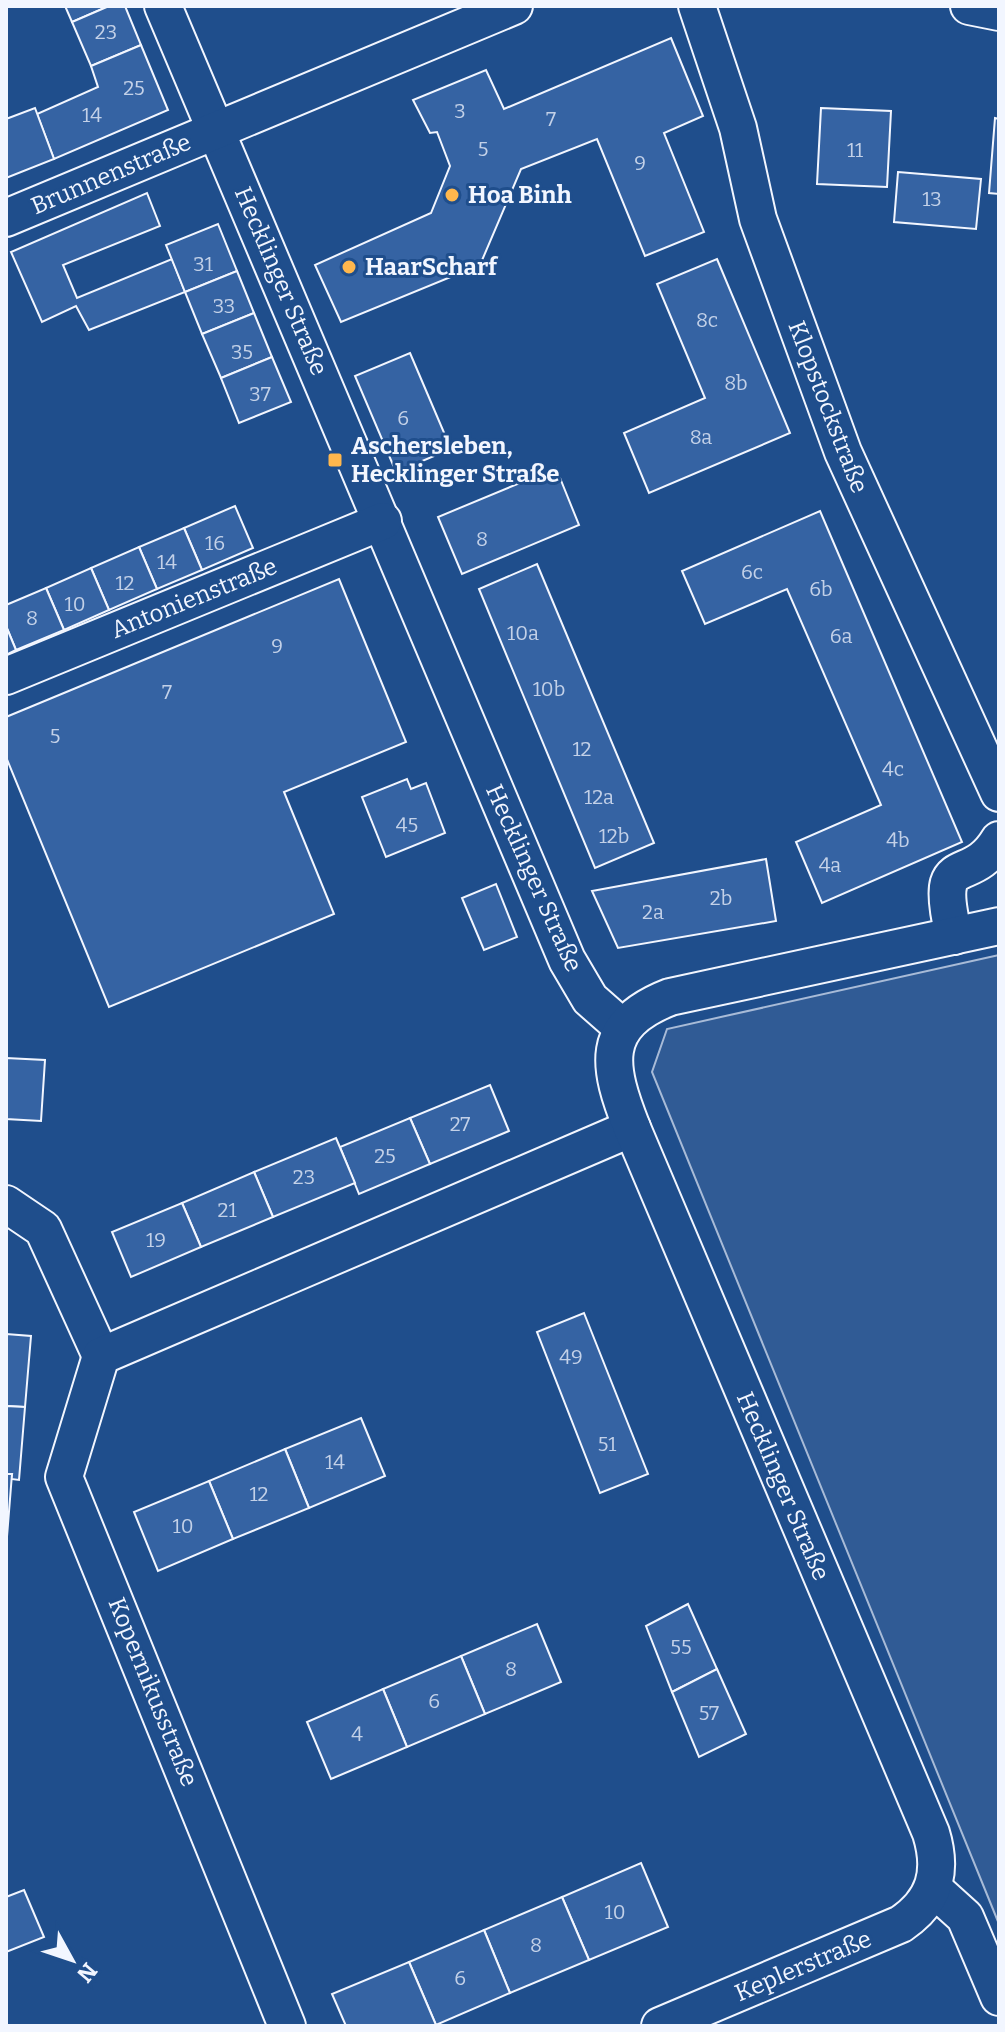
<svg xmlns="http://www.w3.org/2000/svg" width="1005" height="2032" viewBox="0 0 1005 2032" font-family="Bitter,serif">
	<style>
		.green { fill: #305b95; stroke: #a8bbd7; stroke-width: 2 }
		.building { fill: #3563a3; stroke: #f2f6ff; stroke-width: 2 }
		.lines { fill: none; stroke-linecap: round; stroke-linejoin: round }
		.minor-casing { stroke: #f2f6ff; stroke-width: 40 }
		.minor { stroke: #1f4e8c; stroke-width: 36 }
		.poi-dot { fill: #ffb74d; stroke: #1f4e8c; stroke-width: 3 }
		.labels { text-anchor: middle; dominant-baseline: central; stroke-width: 6; stroke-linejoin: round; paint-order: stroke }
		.number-label { font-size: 20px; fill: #c3d1e8 }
		.street-label { font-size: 24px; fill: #f2f6ff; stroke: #1f4e8c }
		.poi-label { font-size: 24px; font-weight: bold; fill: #f2f6ff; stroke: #1f4e8c; text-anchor: start }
	</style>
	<rect width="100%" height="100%" fill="#1f4e8c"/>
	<polygon class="green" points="999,955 999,1924 652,1072 667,1029"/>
	<g class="building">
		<polygon points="65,6 109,6 72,22"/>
		<polygon points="109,6 125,6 141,45 91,66 72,22"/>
		<polygon points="671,38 703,116 664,133 704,232 645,256 597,139 521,169 480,265 341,322 315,265 431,213 450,166 437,132 430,133 413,100 486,70 504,109"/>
		<polygon points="141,45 168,110 54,159 37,114 98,87 91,66"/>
		<polygon points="35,108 54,159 6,178 6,119"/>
		<polygon points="821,108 891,111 887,187 817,184"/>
		<polygon points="995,118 999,119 999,194 989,193"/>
		<polygon points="898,172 981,179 976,229 894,222"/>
		<polygon points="147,193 160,226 63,265 77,298 172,259 185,292 89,330 76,306 42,322 11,252"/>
		<polygon points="218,224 237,271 185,292 166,245"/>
		<polygon points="717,259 790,433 649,493 624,433 705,398 657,284"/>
		<polygon points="237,271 254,313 202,334 185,292"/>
		<polygon points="254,313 272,357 221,378 202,334"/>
		<polygon points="410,353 451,449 396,472 355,376"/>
		<polygon points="272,357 291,402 239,423 221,378"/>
		<polygon points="556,468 579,525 462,574 438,517"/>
		<polygon points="235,506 253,548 202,570 184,528"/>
		<polygon points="820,511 962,842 822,903 796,842 881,805 787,589 705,624 682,571"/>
		<polygon points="184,528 202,570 157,589 139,547"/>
		<polygon points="139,547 157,589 109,610 91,568"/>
		<polygon points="537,564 654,843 595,868 479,589"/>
		<polygon points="91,568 109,610 64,630 46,588"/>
		<polygon points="339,579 406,742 284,792 334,914 109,1007 6,757 6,717"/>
		<polygon points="46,588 64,630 16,650 6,626 6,605"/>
		<polygon points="6,626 16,650 6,655"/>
		<polygon points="407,779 411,789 426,783 445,833 386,857 362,797"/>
		<polygon points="766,859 776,921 618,948 592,891"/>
		<polygon points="496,884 517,937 484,950 462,898"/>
		<polygon points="6,1058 45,1060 41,1121 6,1119"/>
		<polygon points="490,1085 509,1131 430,1164 410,1118"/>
		<polygon points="410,1118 430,1164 359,1194 340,1147"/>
		<polygon points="336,1138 355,1183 273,1217 254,1172"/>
		<polygon points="254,1172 273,1217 201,1247 182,1203"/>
		<polygon points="182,1203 201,1247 131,1277 112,1232"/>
		<polygon points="584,1313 648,1474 600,1493 537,1332"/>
		<polygon points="6,1334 31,1336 25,1407 6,1406"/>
		<polygon points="6,1406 25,1407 19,1480 11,1479 12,1474 6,1474"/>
		<polygon points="361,1418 385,1476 309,1508 285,1449"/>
		<polygon points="285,1449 309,1508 233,1539 209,1481"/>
		<polygon points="6,1474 12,1474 6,1549"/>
		<polygon points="209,1481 233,1539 158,1571 134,1512"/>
		<polygon points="688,1604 717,1669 672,1692 646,1626"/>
		<polygon points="537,1624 561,1682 485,1714 461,1656"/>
		<polygon points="461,1656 485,1714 407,1747 383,1689"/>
		<polygon points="717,1669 746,1734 699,1757 672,1692"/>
		<polygon points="383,1689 407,1747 331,1779 307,1722"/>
		<polygon points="641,1863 668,1927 589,1960 562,1897"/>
		<polygon points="24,1890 44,1937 6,1952 6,1897"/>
		<polygon points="562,1897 589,1960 510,1993 484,1930"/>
		<polygon points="484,1930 510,1993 436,2025 409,1962"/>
		<polygon points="409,1962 436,2025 346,2026 332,1994"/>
	</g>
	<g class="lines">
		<g class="minor-casing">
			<g id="minor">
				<polyline points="163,6 567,960 590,999 623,1028"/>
				<polyline points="697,6 738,128 758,219 843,452 999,793"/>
				<polyline points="969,6 999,12"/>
				<polyline points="6,218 514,6"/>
				<polyline points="6,676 383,521"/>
				<path d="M954,936C932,845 969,890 999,840"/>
				<polyline points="6,1204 43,1229 101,1356"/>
				<polyline points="934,1889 965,1917 999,1997"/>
				<polyline points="287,2026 64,1477 101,1356 632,1128"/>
				<path d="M660,2026L901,1924C935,1901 943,1872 931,1833L632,1128C608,1067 598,1025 670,997L999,926"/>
			</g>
		</g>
		<use href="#minor" class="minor"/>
	</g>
	<g class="poi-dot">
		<circle cx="452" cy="195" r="8"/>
		<circle cx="349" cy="267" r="8"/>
		<rect x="327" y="452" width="16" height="16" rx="4"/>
	</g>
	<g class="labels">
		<g class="number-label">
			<text x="106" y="32">23</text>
			<text x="134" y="88">25</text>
			<text x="460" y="111">3</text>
			<text x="92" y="115">14</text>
			<text x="551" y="119">7</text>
			<text x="483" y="149">5</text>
			<text x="855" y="150">11</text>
			<text x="640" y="163">9</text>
			<text x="932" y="199">13</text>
			<text x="203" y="264">31</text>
			<text x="224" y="306">33</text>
			<text x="707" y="320">8c</text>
			<text x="242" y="352">35</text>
			<text x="736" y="383">8b</text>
			<text x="260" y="394">37</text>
			<text x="403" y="418">6</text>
			<text x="701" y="437">8a</text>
			<text x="482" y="539">8</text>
			<text x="215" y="543">16</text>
			<text x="167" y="562">14</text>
			<text x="752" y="572">6c</text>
			<text x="125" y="583">12</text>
			<text x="821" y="589">6b</text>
			<text x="75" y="604">10</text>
			<text x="32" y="618">8</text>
			<text x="523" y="633">10a</text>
			<text x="841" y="636">6a</text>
			<text x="277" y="646">9</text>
			<text x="549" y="689">10b</text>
			<text x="167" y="692">7</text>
			<text x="55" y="736">5</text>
			<text x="582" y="749">12</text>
			<text x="893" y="769">4c</text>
			<text x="599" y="797">12a</text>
			<text x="407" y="825">45</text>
			<text x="614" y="836">12b</text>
			<text x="898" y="840">4b</text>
			<text x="830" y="865">4a</text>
			<text x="721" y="898">2b</text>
			<text x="653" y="912">2a</text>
			<text x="460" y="1124">27</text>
			<text x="385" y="1156">25</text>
			<text x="304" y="1177">23</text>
			<text x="227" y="1210">21</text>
			<text x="156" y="1240">19</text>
			<text x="571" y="1357">49</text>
			<text x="607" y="1444">51</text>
			<text x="335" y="1462">14</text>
			<text x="259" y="1494">12</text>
			<text x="183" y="1526">10</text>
			<text x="681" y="1647">55</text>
			<text x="511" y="1669">8</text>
			<text x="434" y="1701">6</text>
			<text x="709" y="1713">57</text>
			<text x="357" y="1734">4</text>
			<text x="615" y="1912">10</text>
			<text x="536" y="1945">8</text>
			<text x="460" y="1978">6</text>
		</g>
		<g class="street-label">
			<text transform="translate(111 174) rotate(-23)">Brunnenstraße</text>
			<text transform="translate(281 281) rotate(67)">Hecklinger Straße</text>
			<text transform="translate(828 407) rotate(69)">Klopstockstraße</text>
			<text transform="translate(194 598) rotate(-22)">Antonienstraße</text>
			<text transform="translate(534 878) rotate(66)">Hecklinger Straße</text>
			<text transform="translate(783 1486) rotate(67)">Hecklinger Straße</text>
			<text transform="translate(153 1692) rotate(68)">Kopernikusstraße</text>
			<text transform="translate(803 1966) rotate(-23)">Keplerstraße</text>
		</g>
		<g class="poi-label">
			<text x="468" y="195">Hoa Binh</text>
			<text x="365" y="267">HaarScharf</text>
			<text x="351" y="446">Aschersleben,<tspan x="351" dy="28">Hecklinger Straße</tspan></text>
		</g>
	</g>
	<rect width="1005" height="2032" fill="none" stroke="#f2f6ff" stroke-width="16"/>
	<g transform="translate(72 1960) rotate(130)" stroke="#1f4e8c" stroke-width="6" paint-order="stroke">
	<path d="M0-6L14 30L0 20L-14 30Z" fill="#f2f6ff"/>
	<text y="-12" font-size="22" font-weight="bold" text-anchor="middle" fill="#f2f6ff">N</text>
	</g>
</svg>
